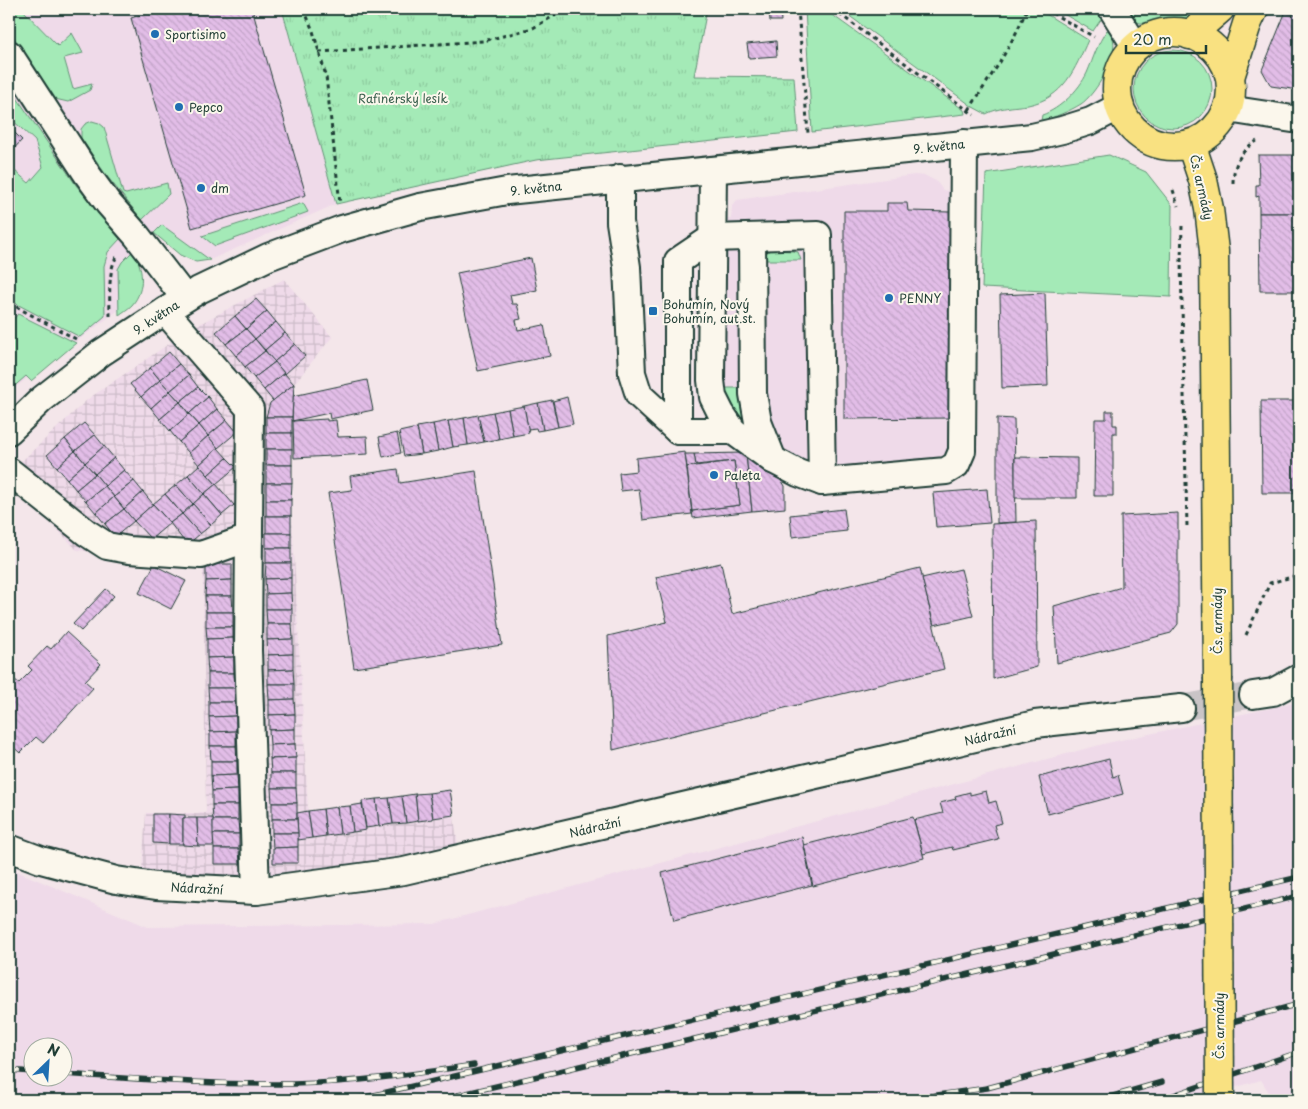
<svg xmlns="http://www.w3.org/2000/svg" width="1308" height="1109" viewBox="0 0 1308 1109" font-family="'Playpen Sans',sans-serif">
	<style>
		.built { fill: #efdae9; fill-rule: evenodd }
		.industrial { fill: url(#industrial-grid) }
		.grass { fill: #a4eab7; stroke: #629476 }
		.park { fill: url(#park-tufts); stroke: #629476 }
		.building { fill: url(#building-back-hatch); stroke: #1f3d34 }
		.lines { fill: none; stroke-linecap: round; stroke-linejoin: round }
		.minor-tunnel { stroke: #c9c4c6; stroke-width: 26; stroke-dasharray: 26 13; stroke-linecap: butt }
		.minor-casing { stroke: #1f3d34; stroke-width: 30 }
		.major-casing { stroke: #1f3d34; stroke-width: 31 }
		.path { stroke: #1f3d34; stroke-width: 3; stroke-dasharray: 4 4; stroke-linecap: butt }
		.minor { stroke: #fbf7ec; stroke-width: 26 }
		.major { stroke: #f9e181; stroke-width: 28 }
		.rail-casing { stroke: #1f3d34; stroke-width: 5.5 }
		.rail { stroke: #fbf7ec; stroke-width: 4; stroke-dasharray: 11; stroke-linecap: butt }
		.major-bridge-casing { stroke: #1f3d34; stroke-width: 31; stroke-linecap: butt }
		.major-bridge { stroke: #f9e181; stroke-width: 28 }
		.poi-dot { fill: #1f6fb2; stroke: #fbf7ec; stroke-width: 2 }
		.labels { text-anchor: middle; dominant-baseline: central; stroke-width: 4; stroke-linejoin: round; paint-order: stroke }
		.poi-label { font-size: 12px; fill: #1f3d34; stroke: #fbf7ec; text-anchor: start }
		.park-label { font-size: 12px; fill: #3a604e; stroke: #fbf7ec }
		.street-label { font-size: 12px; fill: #1f3d34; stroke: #fbf7ec }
	</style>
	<defs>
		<pattern id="industrial-grid" width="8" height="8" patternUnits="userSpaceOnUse" patternTransform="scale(1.25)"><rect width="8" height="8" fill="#efdae9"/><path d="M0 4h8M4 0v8" fill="none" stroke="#ccbcc8"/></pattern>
		<pattern id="park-tufts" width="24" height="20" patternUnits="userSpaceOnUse" patternTransform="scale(1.25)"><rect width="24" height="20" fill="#a4eab7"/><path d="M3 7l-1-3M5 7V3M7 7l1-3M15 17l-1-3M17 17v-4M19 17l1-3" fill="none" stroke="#8dca9e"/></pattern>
		<pattern id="building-back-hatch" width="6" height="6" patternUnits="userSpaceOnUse" patternTransform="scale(1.25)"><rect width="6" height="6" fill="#e2bde7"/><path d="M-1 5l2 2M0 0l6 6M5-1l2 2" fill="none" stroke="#c1a3c7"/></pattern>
	</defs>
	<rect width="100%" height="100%" fill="#f4e6ea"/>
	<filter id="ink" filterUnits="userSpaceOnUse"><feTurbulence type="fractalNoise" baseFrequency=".02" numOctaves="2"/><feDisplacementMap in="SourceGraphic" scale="10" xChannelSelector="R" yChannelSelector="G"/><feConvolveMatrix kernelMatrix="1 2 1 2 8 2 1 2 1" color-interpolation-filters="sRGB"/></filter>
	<g filter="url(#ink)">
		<g class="built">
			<polygon points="9,9 282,9 336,204 210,260 196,262 180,255 160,239 136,213 106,175 9,30"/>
			<polygon points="9,80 83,191 135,252 140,266 142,280 136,297 9,392"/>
			<polygon points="914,175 926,176 936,181 943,190 954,192 950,454 940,462 865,472 803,469 756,432 720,388 721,220 731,219 732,206 737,200"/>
			<path d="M1299,702V1100H1274L1261,1080L1192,1100H9V868L148,927L434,924L1107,743ZM32,1046H62V1076H32Z"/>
		</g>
		<polygon class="industrial" points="284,279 332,337 294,384 292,417 291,500 308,811 362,804 362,801 450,790 458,846 270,879 205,879 142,870 146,813 206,813 203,564 77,550 9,479 9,473 88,399 192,328"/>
		<g class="grass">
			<polygon points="9,9 22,9 58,46 72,33 83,53 64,58 73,89 92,84 90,90 68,102 55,99 9,30"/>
			<polygon points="805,9 824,9 964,110 965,114 812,132"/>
			<path d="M840,9H1038L1088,40C1075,69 1064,98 1028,105C1013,107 1000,107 986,114L973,107Z"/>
			<polygon points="1055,9 1100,9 1102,18 1093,31"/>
			<polygon points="1138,9 1205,9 1188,20 1150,23 1140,23 1132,20 1127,15"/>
			<path d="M1107,30C1109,32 1111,33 1112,36C1121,53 1095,95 1081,104C1068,112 1055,117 1041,121L1042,115C1060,109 1079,90 1087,73C1094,57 1097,44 1107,30Z"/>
			<circle cx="1173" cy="89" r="39"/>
			<polygon points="9,86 76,185 120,239 108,252 104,266 105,316 80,337 9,300 9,275 15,269 9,263 9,178 15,171 29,183 43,167 35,141 9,117"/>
			<polygon points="92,121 99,123 104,127 123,193 126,194 167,183 169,194 142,220 106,175 81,138 81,129 85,124"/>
			<polygon points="1109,155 1146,172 1172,205 1171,297 982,288 986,174"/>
			<polygon points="303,203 308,212 215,246 202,236"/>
			<polygon points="162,225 210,260 196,262 180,255 154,233"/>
			<polygon points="770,250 793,251 798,252 801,260 762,260 763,256"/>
			<path d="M133,251C143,267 146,289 132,305C128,309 123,312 119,315L118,269L122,262Z"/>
			<polygon points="18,314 76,343 31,381 26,376 9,391 9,324"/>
			<polygon points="720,388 739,388 741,401 754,435 722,398"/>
		</g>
		<polygon class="park" points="282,9 707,9 694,76 794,77 798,132 536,160 336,204"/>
		<g class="building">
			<polygon points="163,9 252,9 306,195 192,228 131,18"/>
			<polygon points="769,9 780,9 781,21 770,21"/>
			<polygon points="1286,11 1299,17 1299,90 1271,86 1262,70"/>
			<polygon points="776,41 777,56 749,58 747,44"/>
			<polygon points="9,127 22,140 9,154"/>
			<polygon points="1258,155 1299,155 1299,213 1259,213 1259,196 1256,197 1256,185 1259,185"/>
			<polygon points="887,203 907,203 908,211 950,212 950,418 844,419 844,211 887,211"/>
			<polygon points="1259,213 1299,213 1299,291 1260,291"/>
			<polygon points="531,258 537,290 510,295 512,304 517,304 521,319 516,320 518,330 544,325 550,356 478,371 457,273"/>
			<polygon points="1045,293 1048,386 1002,388 1000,295"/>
			<polygon points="256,299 267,311 246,329 235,316"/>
			<polygon points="267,311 276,322 255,339 246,329"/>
			<polygon points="235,316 246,329 226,344 216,332"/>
			<polygon points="276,322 285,333 265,350 255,339"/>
			<polygon points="246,329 255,339 236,356 226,344"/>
			<polygon points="285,333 295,344 274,362 265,350"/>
			<polygon points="255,339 265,351 245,367 236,356"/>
			<polygon points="295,344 305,356 285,374 274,362"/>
			<polygon points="265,351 275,362 254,378 245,367"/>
			<polygon points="169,352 179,364 160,380 150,368"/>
			<polygon points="275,362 284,373 264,390 254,378"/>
			<polygon points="179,364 189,375 170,391 160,380"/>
			<polygon points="150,368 160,380 141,397 130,384"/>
			<polygon points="284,373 294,384 273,401 264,390"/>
			<polygon points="189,375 198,387 180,402 170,391"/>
			<polygon points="160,380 170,391 151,408 141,397"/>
			<polygon points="367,380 373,410 330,419 329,413 292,421 293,396"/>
			<polygon points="294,384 292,417 266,417 270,403"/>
			<polygon points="198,387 208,397 189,414 180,402"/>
			<polygon points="170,391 180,402 160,419 151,408"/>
			<polygon points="208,397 217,409 199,425 189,414"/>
			<polygon points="567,397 573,424 558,427 553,401"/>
			<polygon points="552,400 558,427 543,430 538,403"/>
			<polygon points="1261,401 1299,401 1299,493 1262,493"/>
			<polygon points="180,402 189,414 170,431 160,419"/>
			<polygon points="538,403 543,430 537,431 536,428 528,429 524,406"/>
			<polygon points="524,406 529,433 513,436 508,409"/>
			<polygon points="217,409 227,420 208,436 199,425"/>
			<polygon points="508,409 513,436 499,439 493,412"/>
			<polygon points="1106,411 1113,411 1113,425 1117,425 1117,433 1113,433 1113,496 1094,496 1095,419 1106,419"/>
			<polygon points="493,412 499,439 484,442 478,415"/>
			<polygon points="189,414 199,425 179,442 170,431"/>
			<polygon points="478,415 484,442 468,445 464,418"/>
			<rect x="266" y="417" width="26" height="16"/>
			<polygon points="464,418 468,445 453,447 448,421"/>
			<polygon points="997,418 1014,419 1016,522 997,523"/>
			<polygon points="327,419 327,421 336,420 338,437 367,436 368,454 294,458 293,421"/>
			<polygon points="227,420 237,432 218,448 208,436"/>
			<polygon points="448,421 453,447 438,451 433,424"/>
			<polygon points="84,423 95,435 75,451 65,439"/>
			<polygon points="433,424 438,451 422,454 417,427"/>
			<polygon points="199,425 208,436 189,453 179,442"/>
			<polygon points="417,428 422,454 404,456 399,432"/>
			<rect x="266" y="433" width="26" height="16"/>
			<polygon points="397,433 401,453 383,457 379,437"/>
			<polygon points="95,435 104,446 85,463 75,451"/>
			<polygon points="208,436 218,448 199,465 189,453"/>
			<polygon points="65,439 75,451 57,467 47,455"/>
			<polygon points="104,446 114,458 95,474 85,463"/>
			<polygon points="218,448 227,458 208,475 199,465"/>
			<rect x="266" y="449" width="26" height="16"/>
			<polygon points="75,451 85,463 67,479 57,467"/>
			<polygon points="685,452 692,514 643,520 639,489 621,491 619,473 637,471 636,458"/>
			<polygon points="743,453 746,454 752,511 693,518 692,511 740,505 734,461 696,465 694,454"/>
			<polygon points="685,454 694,454 696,465 687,467"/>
			<polygon points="746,454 782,481 785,486 785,508 752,511"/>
			<polygon points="1015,457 1077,458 1077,498 1015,498"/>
			<polygon points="114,458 124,470 105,486 95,474"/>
			<polygon points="227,458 236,467 216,484 208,475"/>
			<polygon points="734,461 740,505 692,511 687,467"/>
			<polygon points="85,463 95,474 76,490 67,479"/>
			<polygon points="199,465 216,484 204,494 188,475"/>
			<rect x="266" y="465" width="26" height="18"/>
			<polygon points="398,469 400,483 476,471 502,645 354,668 328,493 352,490 350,476"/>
			<polygon points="124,470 134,481 114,497 105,486"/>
			<polygon points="95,474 105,486 86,501 76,490"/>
			<polygon points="188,475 204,494 193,504 176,485"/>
			<polygon points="134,481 143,492 124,509 114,497"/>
			<polygon points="266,483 292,483 291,500 266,500"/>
			<polygon points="216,484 234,505 222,515 204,494"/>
			<polygon points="176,485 193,504 182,514 165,494"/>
			<polygon points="105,486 114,497 96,513 86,501"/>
			<polygon points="987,489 990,523 936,527 933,493"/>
			<polygon points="143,492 153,504 134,521 124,509"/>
			<polygon points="165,494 182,514 170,523 153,504"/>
			<polygon points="204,494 222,515 211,525 193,504"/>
			<polygon points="114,497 124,509 105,524 96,513"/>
			<rect x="266" y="500" width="25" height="16"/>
			<polygon points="153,504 170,523 151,539 134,521"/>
			<polygon points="193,504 211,525 200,534 182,514"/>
			<polygon points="124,509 134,521 115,537 105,524"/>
			<polygon points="844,509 847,531 792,537 790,515"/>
			<polygon points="1178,513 1178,624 1171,633 1057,663 1054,606 1122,587 1121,516"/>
			<polygon points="182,514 200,534 187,545 170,523"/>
			<rect x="266" y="516" width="25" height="17"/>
			<polygon points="1036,521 1037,667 993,679 992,524"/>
			<rect x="266" y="533" width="25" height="15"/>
			<rect x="266" y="548" width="25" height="15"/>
			<polygon points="266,563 291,563 291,578 265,579"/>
			<polygon points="721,563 732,614 920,568 944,669 613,750 608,636 667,622 656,577"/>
			<polygon points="206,564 232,564 232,580 206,581"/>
			<polygon points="154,565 186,581 171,609 139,593"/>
			<polygon points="961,569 973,616 934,625 922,578"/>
			<polygon points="291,578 291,593 266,594 265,579"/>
			<polygon points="232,580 232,596 205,596 206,581"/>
			<polygon points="106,589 114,596 81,631 73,624"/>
			<polygon points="291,593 292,609 266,609 266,594"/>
			<polygon points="205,596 232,596 233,612 206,612"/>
			<polygon points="266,609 292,609 292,624 267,624"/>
			<rect x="206" y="612" width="27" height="15"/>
			<polygon points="267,624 292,624 293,639 267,640"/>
			<polygon points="206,627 233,627 233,638 207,639"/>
			<polygon points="66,632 101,664 85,681 93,688 43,743 36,737 20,753 9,743 9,687 15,680 19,683 32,670 28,666 47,646 51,649"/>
			<polygon points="233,638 234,657 207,658 207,639"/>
			<polygon points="293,639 293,654 268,655 267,640"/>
			<polygon points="293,654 293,669 268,670 268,655"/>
			<polygon points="234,657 234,673 208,673 207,658"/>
			<polygon points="293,669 294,684 268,684 268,670"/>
			<polygon points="208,673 234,673 235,688 208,688"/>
			<polygon points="268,684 294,684 294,699 269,700"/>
			<polygon points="208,688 235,688 235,702 209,702"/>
			<polygon points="294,699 295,714 269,715 269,700"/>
			<polygon points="209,702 235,702 236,716 209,717"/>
			<polygon points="295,714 295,729 269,730 269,715"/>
			<polygon points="236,716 236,731 210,732 209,717"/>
			<polygon points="295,729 295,744 270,745 269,730"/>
			<polygon points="236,731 236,746 210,746 210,732"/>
			<polygon points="295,744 296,758 270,759 270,745"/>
			<polygon points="210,746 236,746 237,761 211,761"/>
			<polygon points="296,758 296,773 271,773 270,759"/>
			<polygon points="1109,759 1113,777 1118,775 1123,794 1048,814 1039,777"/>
			<polygon points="211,761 237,761 237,775 211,776"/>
			<rect x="271" y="773" width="25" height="15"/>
			<polygon points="237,775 238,790 212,791 211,776"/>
			<polygon points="271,788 296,788 297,803 272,803"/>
			<polygon points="238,790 238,805 212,805 212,791"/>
			<polygon points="450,790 454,815 433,818 429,793"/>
			<polygon points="986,791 989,803 996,801 1002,823 994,825 998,839 953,850 952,847 923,854 914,820 943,813 940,803 956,799 955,796 970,792 970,795"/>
			<polygon points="429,793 433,819 418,821 415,794"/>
			<polygon points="415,794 418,821 406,823 402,796"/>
			<polygon points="402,796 406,823 393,824 389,798"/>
			<polygon points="389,798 393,824 379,826 376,799"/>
			<polygon points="376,799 379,826 366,828 362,801"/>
			<rect x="272" y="803" width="25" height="16"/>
			<polygon points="362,804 366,830 353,832 350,806"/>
			<polygon points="212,805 238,805 238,820 213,820"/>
			<polygon points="350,806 353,832 340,834 337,807"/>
			<polygon points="337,807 340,834 326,836 323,809"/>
			<polygon points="323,809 326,836 312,838 308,811"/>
			<polygon points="308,811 312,838 298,840 297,813"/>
			<polygon points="153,814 169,814 169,844 153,843"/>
			<polygon points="169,814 185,815 185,818 183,818 183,844 169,844"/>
			<polygon points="913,817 924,858 813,886 804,845"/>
			<polygon points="183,818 197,818 198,846 183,845"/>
			<polygon points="197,818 213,818 214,846 198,846"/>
			<polygon points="272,819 297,819 298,833 272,833"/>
			<polygon points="213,820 238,820 239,834 213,834"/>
			<polygon points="272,833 298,833 298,847 273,848"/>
			<polygon points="213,834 239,834 239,849 214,849"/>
			<polygon points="802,837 812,885 674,920 662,873"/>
			<polygon points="298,847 298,863 273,863 273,848"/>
			<polygon points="214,849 239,849 240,864 214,864"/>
		</g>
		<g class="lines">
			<polyline class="minor-tunnel" points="1181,708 1253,695"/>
			<g class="minor-casing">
				<g id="minor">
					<polyline points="1112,9 1136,47"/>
					<polyline points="9,54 87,174 108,203 137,236 185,298"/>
					<polyline points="1228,109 1299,120"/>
					<polyline points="713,170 711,380 713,397 721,413 733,431 773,460 798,473 822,482 946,471 956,465 962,451 964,143"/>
					<polyline points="620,178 620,222 627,267 632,373 639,395 678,431 733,431"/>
					<polyline points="752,237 753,394 758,422 773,460"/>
					<polyline points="165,311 250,409 248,650 256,891"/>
					<polyline points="9,431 41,400 101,353 165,311 199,290 268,257 342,229 420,207 507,191 1032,137 1062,130 1091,121 1120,106"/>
					<polyline points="678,431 678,261 712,238 818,235 822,482"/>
					<polyline points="9,471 87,533 107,546 129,550 201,555 249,538"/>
					<polyline points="1253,695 1273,692 1299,678"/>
					<polyline points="9,848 41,860 116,880 156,886 256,891 404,871 1035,724 1181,708"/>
				</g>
			</g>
			<g class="major-casing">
				<g id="major">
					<circle cx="1174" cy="89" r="57"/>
					<polyline points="1190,35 1220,9"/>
					<polyline points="1230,77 1247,24 1254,9"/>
					<polyline points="1191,144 1203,180 1209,209 1214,251 1218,678"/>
				</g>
			</g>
			<g class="path">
				<polyline points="304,9 313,31 326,76 340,204"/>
				<polyline points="798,9 808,133"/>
				<polyline points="833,9 974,115"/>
				<polyline points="1045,9 1094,37"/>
				<polyline points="319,52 484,41 533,28 566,9"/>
				<polyline points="969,110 1000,62 1016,33 1027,9"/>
				<path d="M1233,183C1233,166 1241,149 1257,141"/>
				<polyline points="1173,190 1178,206"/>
				<polyline points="1182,226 1181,261 1187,527"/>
				<polyline points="9,303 76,339"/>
				<path d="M110,316C110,300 107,266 119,254"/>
				<polyline points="1246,635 1270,583 1299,575"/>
			</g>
			<use href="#minor" class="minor"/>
			<use href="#major" class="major"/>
			<g class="rail-casing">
				<g id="rail">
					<polyline points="9,1070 32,1072"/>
					<path d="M62,1074C139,1079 216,1085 293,1084C353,1083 414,1074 474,1065"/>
					<polyline points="353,1100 1299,877"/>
					<polyline points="437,1100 1299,896"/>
					<polyline points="902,1100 987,1088 1299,1004"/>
					<polyline points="1099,1100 1162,1082"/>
					<polyline points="1159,1100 1299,1052"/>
				</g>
			</g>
			<use href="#rail" class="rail"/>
			<g class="major-bridge-casing">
				<polyline id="major-bridge" points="1218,678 1220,1100"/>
			</g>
			<use href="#major-bridge" class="major-bridge"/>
		</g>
	</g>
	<g class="poi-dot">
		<circle cx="155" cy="34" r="5"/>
		<circle cx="179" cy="107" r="5"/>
		<circle cx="201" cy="188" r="5"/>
		<circle cx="889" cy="298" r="5"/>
		<rect x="648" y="306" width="10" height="10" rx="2.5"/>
		<circle cx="714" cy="475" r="5"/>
	</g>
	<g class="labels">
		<g class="poi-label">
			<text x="165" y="34">Sportisimo</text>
			<text x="189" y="107">Pepco</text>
			<text x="211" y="188">dm</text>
			<text x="899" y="298">PENNY</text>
			<text x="663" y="304">Bohumín, Nový<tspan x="663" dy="14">Bohumín, aut.st.</tspan></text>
			<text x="724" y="475">Paleta</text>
		</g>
		<g class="park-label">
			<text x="403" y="98">Rafinérský lesík</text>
		</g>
		<g class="street-label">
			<text transform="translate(939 146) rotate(-6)">9. května</text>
			<text transform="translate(1202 187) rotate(77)">Čs. armády</text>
			<text transform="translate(536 188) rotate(-6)">9. května</text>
			<text transform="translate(156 317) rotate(-33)">9. května</text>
			<text transform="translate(1217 621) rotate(-90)">Čs. armády</text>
			<text transform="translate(990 735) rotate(-13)">Nádražní</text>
			<text transform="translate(595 827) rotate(-13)">Nádražní</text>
			<text transform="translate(197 888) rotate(3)">Nádražní</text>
			<text transform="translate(1219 1026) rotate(-90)">Čs. armády</text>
		</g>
	</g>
	<rect width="1308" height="1109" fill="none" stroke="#fbf7ec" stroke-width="30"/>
	<rect x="15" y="15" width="1278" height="1079" fill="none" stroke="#1f3d34" stroke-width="2" filter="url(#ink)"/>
	<g transform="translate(48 1062) rotate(25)"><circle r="24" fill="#fbf7ec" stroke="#a3ada2"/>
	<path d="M0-4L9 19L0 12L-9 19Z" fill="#1f6fb2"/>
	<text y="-8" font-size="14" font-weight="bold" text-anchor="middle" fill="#1f3d34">N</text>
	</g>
	<path d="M1126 45v8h80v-8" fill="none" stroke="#1f3d34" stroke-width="2.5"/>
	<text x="1133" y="45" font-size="15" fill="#1f3d34" stroke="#fbf7ec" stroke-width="4" paint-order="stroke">20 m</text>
</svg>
